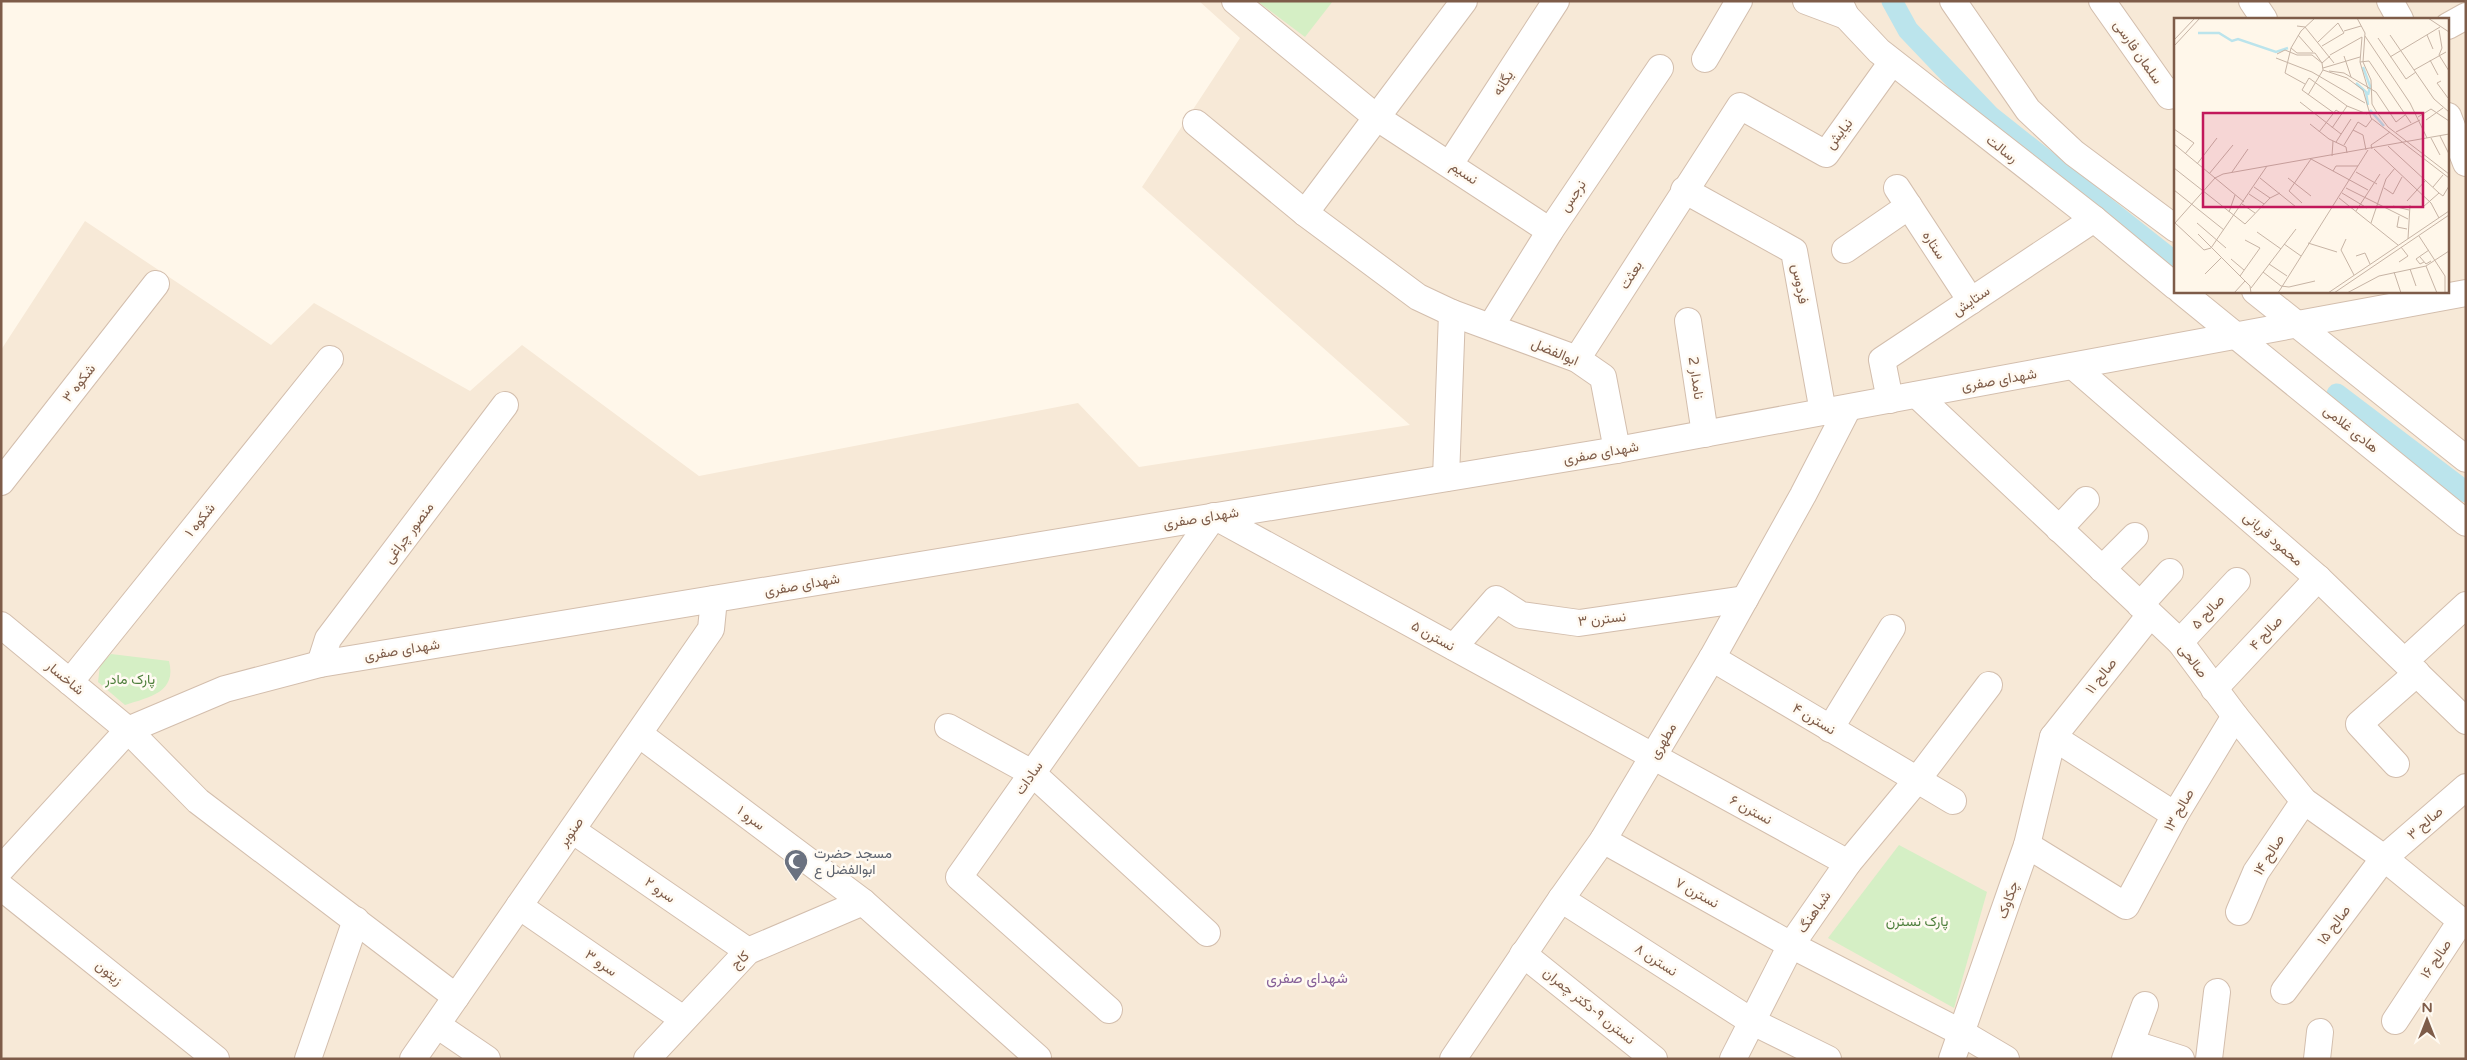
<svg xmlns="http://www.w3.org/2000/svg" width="2467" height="1060" viewBox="0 0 2467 1060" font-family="'Varela Round',Vazirmatn,sans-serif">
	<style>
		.residential { fill: #f7e9d7; fill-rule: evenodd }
		.green { fill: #d5efc5 }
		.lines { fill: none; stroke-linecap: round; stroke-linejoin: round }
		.canal { stroke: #bbe4ec; stroke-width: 21 }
		.minor-casing { stroke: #d3bead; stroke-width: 28 }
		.minor { stroke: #fff; stroke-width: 26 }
		.labels { text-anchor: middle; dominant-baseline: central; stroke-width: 5; stroke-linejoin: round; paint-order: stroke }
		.street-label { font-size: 14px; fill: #7e5c49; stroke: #fffaf2 }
		.park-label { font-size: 14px; fill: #4e7f3c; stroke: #fffaf2 }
		.worship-label { font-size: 14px; fill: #5b616d; stroke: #fffaf2; text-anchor: start }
		.neighbourhood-label { font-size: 15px; fill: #876199; stroke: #fffaf2 }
		.inset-river { fill: none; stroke: #bbe4ec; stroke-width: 2.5 }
		.inset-road { fill: none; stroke: #c7b4a5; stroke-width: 1 }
		.view { fill: #c2185b; fill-opacity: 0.15; stroke: #c2185b; stroke-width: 2.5 }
		.inset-edge { fill: none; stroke: #7e5c49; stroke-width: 2.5 }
	</style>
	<rect width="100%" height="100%" fill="#fff7ea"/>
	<path class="residential" d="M1199,1H2466V1059H1V350L85,221L271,345L314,303L470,391L522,345L699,476L1078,403L1139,467L1410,425L1142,187L1240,38ZM2176,19H2448V291H2176Z"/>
	<g class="green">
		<polygon points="1257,1 1333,1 1305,37"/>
		<path d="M111,654L169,661C177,692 150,697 125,705L98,682L100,665Z"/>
		<polygon points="1899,845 1987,892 1954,1008 1828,938"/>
	</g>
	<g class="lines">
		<g class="canal">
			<polyline points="1892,1 1908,30 1990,116 2176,263"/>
			<polyline points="2337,394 2466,492"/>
		</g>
		<g class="minor-casing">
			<g id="minor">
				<polyline points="1235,1 1376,117 1550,231"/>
				<polyline points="1806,1 1846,16"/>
				<polyline points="1839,1 1846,16 1879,51 2094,219 2176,287"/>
				<polyline points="1953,1 2028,110 2074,153 2176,229"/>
				<polyline points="2102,1 2169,96 2176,91"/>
				<polyline points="2252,1 2264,19"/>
				<polyline points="2390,1 2400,19"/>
				<polyline points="2448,26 2466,16"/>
				<polyline points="1705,59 1739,1"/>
				<polyline points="2448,116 2466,163"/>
				<polyline points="1196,123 1305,213 1418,297 1452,313 1577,359 1603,377 1617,450"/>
				<polyline points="1450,164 1556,1"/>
				<polyline points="1897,188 1971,301"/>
				<polyline points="1684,190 1794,251 1823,412"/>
				<polyline points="1305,213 1464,1"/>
				<polyline points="1845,250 1909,206"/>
				<polyline points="2181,291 2466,523"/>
				<polyline points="2255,291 2466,459"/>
				<polyline points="1688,321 1705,434"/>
				<polyline points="1491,326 1550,231 1660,68"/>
				<polyline points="1577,359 1740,106 1826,154 1892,62"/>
				<polyline points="2073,366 2318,578 2466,721"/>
				<polyline points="1917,395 2180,642 2235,716 2304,801 2384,858 2466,925"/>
				<polyline points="1890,400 1882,360 2094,219"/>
				<polyline points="1446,478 1452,313"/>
				<polyline points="1,482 156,284"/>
				<polyline points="2059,529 2086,500"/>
				<polyline points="2102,569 2135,536"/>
				<polyline points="2140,605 2170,572"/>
				<polyline points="1,625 128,730 198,801 456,997"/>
				<polyline points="2180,642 2237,581"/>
				<polyline points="1454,647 1496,599 1521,615 1579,623 1745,599"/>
				<polyline points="1712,658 1953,801"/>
				<polyline points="2405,661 2466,605"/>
				<polyline points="320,664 328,639 505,405"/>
				<polyline points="70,682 330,359"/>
				<polyline points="2214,689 2318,578"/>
				<polyline points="948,727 1032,773 1207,933"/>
				<polyline points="1830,729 1892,628"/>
				<polyline points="639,734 863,902 1038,1058"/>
				<polyline points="2053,737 2175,815"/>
				<polyline points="2396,764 2359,724 2417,673"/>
				<polyline points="572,830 748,951"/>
				<polyline points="1603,840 1791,945 1962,1033 2006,1059"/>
				<polyline points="2027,845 2126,906 2175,815 2235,716"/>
				<polyline points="1,869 128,730 225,689 320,664 1617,450 2466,293"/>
				<polyline points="1,887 216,1059"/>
				<polyline points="1561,899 1751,1021 1828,1059"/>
				<polyline points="519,906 683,1019"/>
				<polyline points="2239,912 2256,872 2304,801"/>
				<polyline points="1523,954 1654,1059"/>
				<polyline points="2284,991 2384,858 2466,787"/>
				<polyline points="1109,1010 959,877 1214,516 1848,863"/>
				<polyline points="2395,1021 2461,921"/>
				<polyline points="437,1025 487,1059"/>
				<polyline points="2131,1043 2181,1059"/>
				<polyline points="308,1059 356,920"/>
				<polyline points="413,1059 711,629 714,599"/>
				<polyline points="647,1059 748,951 863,902"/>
				<polyline points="1453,1059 1561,899 1603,840 1712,658 1803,495 1848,408"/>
				<polyline points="1733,1059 1791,945 1848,863 1917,780 1989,685"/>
				<polyline points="1952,1059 2027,845 2053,737 2150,615"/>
				<polyline points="2125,1059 2145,1005"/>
				<polyline points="2209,1059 2217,992"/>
				<polyline points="2317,1059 2320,1032"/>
			</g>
		</g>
		<use href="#minor" class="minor"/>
	</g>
	<defs>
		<g id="mosque-pin" transform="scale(1.25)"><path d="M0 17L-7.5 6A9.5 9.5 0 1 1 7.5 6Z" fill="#6b7280" stroke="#fffaf2"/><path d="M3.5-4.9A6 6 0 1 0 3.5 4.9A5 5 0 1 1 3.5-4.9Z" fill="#fff"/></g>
	</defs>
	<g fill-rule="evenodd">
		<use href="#mosque-pin" x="796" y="861"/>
	</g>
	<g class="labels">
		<g class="street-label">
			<text transform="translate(2138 52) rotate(55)">سلمان فارسی</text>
			<text transform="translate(1503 83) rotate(-57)">یگانه</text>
			<text transform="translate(1839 134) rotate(-52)">نیایش</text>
			<text transform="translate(2002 149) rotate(38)">رسالت</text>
			<text transform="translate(1464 173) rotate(34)">نسیم</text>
			<text transform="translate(1573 196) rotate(-56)">نرجس</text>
			<text transform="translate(1934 245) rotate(57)">ستاره</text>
			<text transform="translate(1631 275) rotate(-58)">بعثت</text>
			<text transform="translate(1800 284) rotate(80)">فردوس</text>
			<text transform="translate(1971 301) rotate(-34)">ستایش</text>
			<text transform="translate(1555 352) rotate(23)">ابوالفضل</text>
			<text transform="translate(1696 378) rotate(82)">نامدار 2</text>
			<text transform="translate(1999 380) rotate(-10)">شهدای صفری</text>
			<text transform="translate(79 383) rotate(-52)">شکوه ۳</text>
			<text transform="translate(2351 429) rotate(39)">هادی غلامی</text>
			<text transform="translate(1601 453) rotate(-10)">شهدای صفری</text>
			<text transform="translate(1201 518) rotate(-9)">شهدای صفری</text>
			<text transform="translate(200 520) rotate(-51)">شکوه ۱</text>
			<text transform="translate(409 533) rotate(-53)">منصور چراغی</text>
			<text transform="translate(2273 539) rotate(41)">محمود قربانی</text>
			<text transform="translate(802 585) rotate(-10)">شهدای صفری</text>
			<text transform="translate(2208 612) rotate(-47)">صالح ۵</text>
			<text transform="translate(1602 619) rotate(-6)">نسترن ۳</text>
			<text transform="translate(2266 633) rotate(-47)">صالح ۴</text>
			<text transform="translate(1433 636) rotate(29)">نسترن ۵</text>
			<text transform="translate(402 650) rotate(-9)">شهدای صفری</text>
			<text transform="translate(2193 661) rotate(53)">صالحی</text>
			<text transform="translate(2101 676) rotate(-52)">صالح ۱۱</text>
			<text transform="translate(65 678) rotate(40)">شاخسار</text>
			<text transform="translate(1814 719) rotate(31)">نسترن ۴</text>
			<text transform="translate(1663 741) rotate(-59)">مطهری</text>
			<text transform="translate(1029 778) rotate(-55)">سادات</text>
			<text transform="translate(1751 810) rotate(29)">نسترن ۶</text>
			<text transform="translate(2179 810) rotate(-60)">صالح ۱۳</text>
			<text transform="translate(751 818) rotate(37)">سرو ۱</text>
			<text transform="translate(2425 823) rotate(-41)">صالح ۳</text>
			<text transform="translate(571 832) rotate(-55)">صنوبر</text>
			<text transform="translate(2269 855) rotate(-58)">صالح ۱۴</text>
			<text transform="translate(660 890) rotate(35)">سرو ۲</text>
			<text transform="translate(1697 893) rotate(29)">نسترن ۷</text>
			<text transform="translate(2008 900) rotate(-71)">چکاوک</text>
			<text transform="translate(1814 912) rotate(-55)">شباهنگ</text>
			<text transform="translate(2334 925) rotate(-53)">صالح ۱۵</text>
			<text transform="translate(2436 959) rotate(-56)">صالح ۱۶</text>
			<text transform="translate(740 960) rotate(-43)">کاج</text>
			<text transform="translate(1656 960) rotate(33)">نسترن ۸</text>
			<text transform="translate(601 963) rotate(35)">سرو ۳</text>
			<text transform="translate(109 973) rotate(39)">زیتون</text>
			<text transform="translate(1589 1006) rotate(39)">نسترن ۹-دکتر چمران</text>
		</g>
		<g class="park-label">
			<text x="130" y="679">پارک مادر</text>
			<text x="1917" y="921">پارک نسترن</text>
		</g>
		<g class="worship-label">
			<text x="814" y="853">مسجد حضرت<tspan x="814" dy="16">ابوالفضل ع</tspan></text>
		</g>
		<g class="neighbourhood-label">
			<text x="1307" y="978">شهدای صفری</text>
		</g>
	</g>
	<g transform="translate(2174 18)">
		<rect width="275" height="275" fill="#fff7ea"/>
		<path class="inset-river" d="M24,15H45L58,23L64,21L102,34L114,30M189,49L196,68L194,77M182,65L192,74L194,87M196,92L210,108"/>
		<path class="inset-road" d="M183,0L191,15L189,44L197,62L198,86L202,93L214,109L275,156M254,0L275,14M123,8L131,9L160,45M265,12L268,30L265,37L275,53M170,13L187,8M124,17L139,34M216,17L260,81L275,94M253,17L259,31M191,18L236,85L253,120M188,19L186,44L194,71M204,20L232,61L242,54M0,22L21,0M144,24L164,5L170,15L148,28M0,28L26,0M117,30L123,35H141L148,45L156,38M103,36L111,32L123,37H138L148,45L149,52M156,37L188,19M170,38L177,59M216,39L266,9M102,40L138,54L191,85M256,42L264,57M186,44L195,43L237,105M149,50L186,39M149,52L173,60L189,72L197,100L275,160M240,52L272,34M155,53L170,55L202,74L222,104L231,97M267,63L263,65L274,80M131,66L111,55L117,30L127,13L141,0M134,77L149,52M126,84L167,116M160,95L128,72L135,60L173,88L193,96M244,99L257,91L275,103M252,102L269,90M136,106L155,121L172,129L173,135M158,110L173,88M0,111L20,125L11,136M179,112L189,117L192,132M145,114L162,92L168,96M222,114L246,102M266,118L275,136M257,120L266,137M162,124L177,101M0,126L70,184M170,127L184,104L192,109L198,101M214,128L265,175L269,178L275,168M198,131L197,127L216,114M200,131L257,185L265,200M158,138L159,123M23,146L43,120M0,150L71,206L96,180L106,175M159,153L162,148H184M58,154L74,131M182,154L203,166M35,156L59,127M86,160L122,189M114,160L137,178M80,169L96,180M259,169L269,157M172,170L234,201M210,170L219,176L228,159M0,172L50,212M168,175L193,190M75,176L90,186M165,180L224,227M233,183L252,162M128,185L115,173L137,141L194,172M68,186L81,195M219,188L235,192M249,189L265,175M182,193L206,156M55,194L61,177M225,198L223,209L233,211M0,204L30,232L37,230M1,205L41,160L49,156L275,116M23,205L52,230M197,205L212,161L221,150M83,214L107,231M24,216L76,268L77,275M245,218L271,258V275M172,221L167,232L180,257M234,221L236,187M134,225L163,234M110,226L127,238M37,230L93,148M182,238L191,235L196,246M246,239L252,246L257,243M57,241L70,252M225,244L234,238L227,229M250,244L246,246L242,241L255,232M95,246L113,258M252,248L263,275M236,251L242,268M89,254L107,268L115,269L141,263M220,254L227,275M31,256L47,240M66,258L86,230L71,222M77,270L122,211M60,275L71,263M104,275L194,132M154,275L275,193M160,275L275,197M173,275L205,258L252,248L275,233"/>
		<path class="view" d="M29,95H249V189H29Z"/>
		<rect width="275" height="275" class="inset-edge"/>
	</g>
	<rect width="2467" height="1060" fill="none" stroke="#7e5c49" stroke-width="5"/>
	<g transform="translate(2427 1020)" stroke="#fffaf2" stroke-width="4" paint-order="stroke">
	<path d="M0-4L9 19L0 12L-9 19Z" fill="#7e5c49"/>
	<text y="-8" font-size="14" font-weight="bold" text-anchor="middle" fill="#7e5c49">N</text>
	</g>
</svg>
